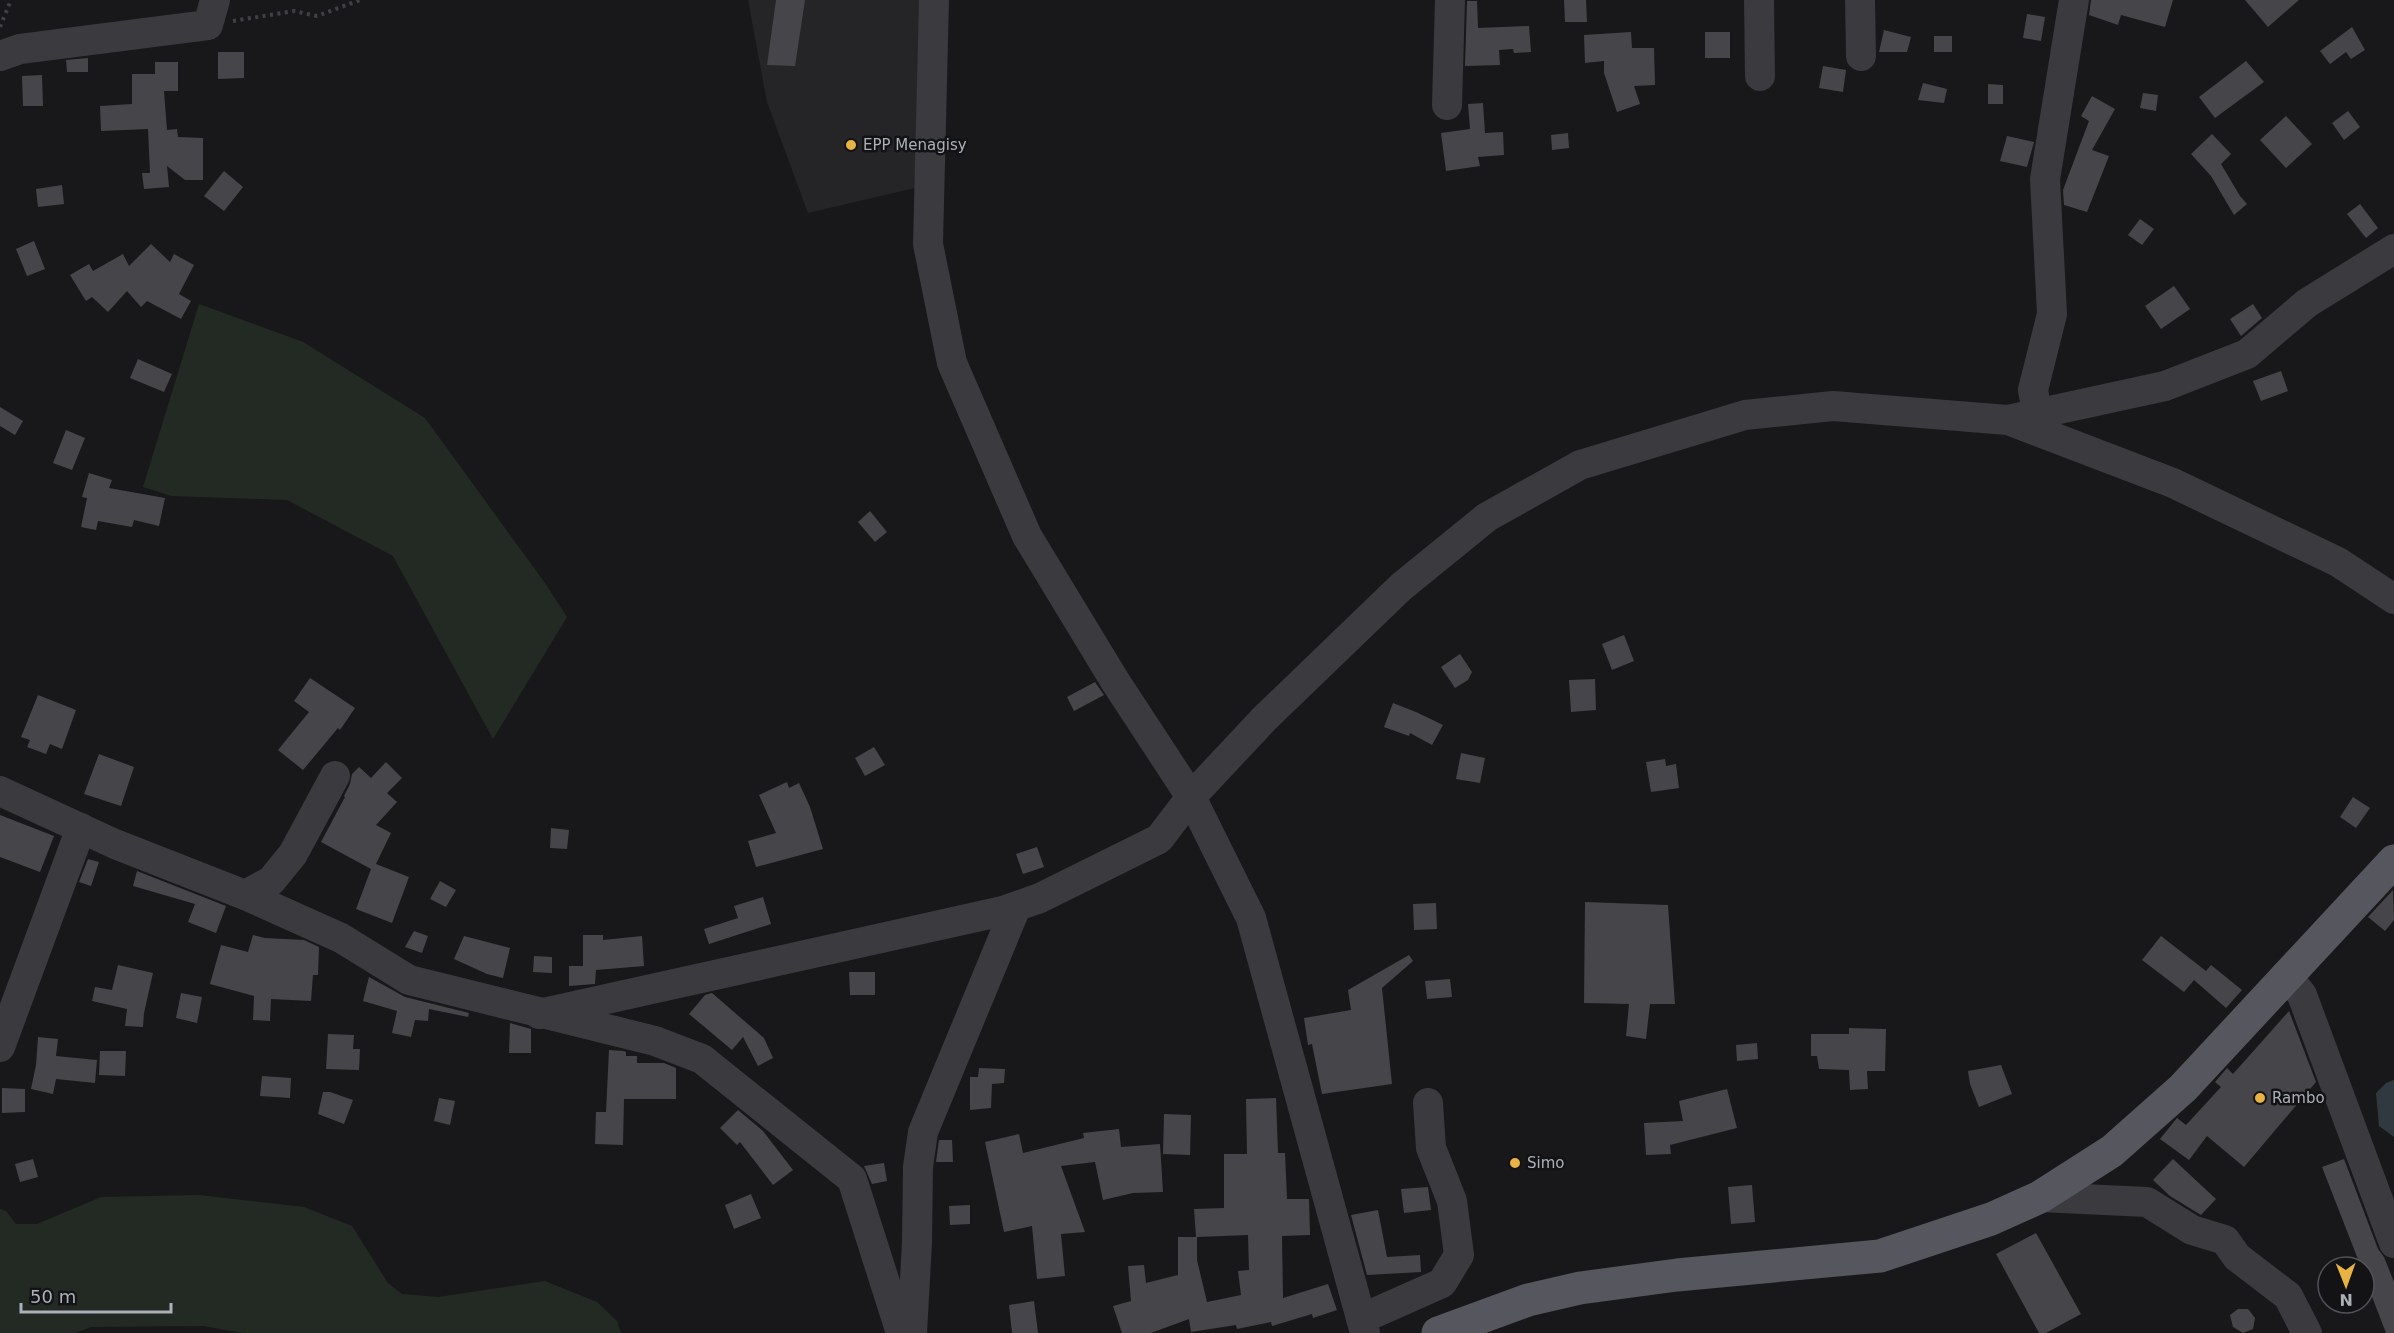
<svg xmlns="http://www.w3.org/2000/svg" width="2394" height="1333" viewBox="0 0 2394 1333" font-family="'DejaVu Sans',sans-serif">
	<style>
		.built { fill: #252427 }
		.green { fill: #232a24 }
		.water { fill: #313940 }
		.building { fill: #46464a; fill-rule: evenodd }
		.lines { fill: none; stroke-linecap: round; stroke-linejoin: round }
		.path { stroke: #404146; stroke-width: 4; stroke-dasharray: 3 4.5; stroke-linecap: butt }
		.minor { stroke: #3a3a3f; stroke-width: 30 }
		.major { stroke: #56575e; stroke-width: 33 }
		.poi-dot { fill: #e8b343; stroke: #131315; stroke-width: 2 }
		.labels { text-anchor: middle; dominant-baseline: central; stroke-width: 5; stroke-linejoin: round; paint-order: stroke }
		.poi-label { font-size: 15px; fill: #acb0b9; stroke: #131315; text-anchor: start }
	</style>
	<rect width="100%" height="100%" fill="#18181a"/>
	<polygon class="built" points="748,0 923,0 919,187 808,213 767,102"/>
	<g class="green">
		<polygon points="199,304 303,342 425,418 545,583 567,617 493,739 393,556 287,500 172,496 143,487"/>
		<polygon points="199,1195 304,1207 352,1226 388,1283 402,1294 438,1297 545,1281 597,1302 617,1321 621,1333 243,1333 203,1326 91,1327 75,1333 0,1333 0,1209 6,1211 16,1224 37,1224 101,1197"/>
	</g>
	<polygon class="water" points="2394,1080 2394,1137 2379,1126 2376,1093 2386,1083"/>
	<g class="building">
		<polygon points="776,0 805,0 795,66 767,65"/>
		<polygon points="1564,0 1586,0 1587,22 1565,22"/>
		<polygon points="2091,0 2173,0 2165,27 2121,15 2118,25 2089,15"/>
		<polygon points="2245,0 2299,0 2268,27"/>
		<polygon points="1467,1 1477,1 1478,28 1529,26 1531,52 1514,53 1513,49 1499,50 1500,65 1465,66"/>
		<polygon points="2027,14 2045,17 2041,41 2023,38"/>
		<polygon points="2352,27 2365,50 2351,59 2346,52 2330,64 2320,51"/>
		<polygon points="1884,30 1911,37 1907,52 1879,52"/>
		<polygon points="1631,32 1632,48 1654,48 1655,85 1634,86 1640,104 1617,112 1604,73 1604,61 1585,63 1584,35"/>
		<rect x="1705" y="32" width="25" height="26"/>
		<rect x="1934" y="36" width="18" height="16"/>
		<polygon points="218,52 244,52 244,78 218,79"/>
		<polygon points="88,58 88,72 67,72 66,60"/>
		<polygon points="2246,61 2264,82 2215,118 2199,97"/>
		<polygon points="155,62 178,62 178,91 164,91 167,130 177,129 178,137 203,138 203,180 185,180 167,166 169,187 144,189 142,173 150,173 148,129 101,131 100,106 132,104 132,74 155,74"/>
		<polygon points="1823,66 1846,70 1843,92 1819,88"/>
		<polygon points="42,75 43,106 23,106 22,76"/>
		<polygon points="1923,83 1947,89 1944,103 1918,100"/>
		<polygon points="1988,84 2003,85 2003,104 1988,104"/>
		<polygon points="2143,93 2158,95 2156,111 2140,108"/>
		<polygon points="2092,96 2115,109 2092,150 2109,156 2087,212 2064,205 2063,190 2089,121 2081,116"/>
		<polygon points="1483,103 1485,133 1503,132 1504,155 1478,157 1480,166 1446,171 1441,133 1470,129 1468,104"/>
		<polygon points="2348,111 2360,127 2344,140 2332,123"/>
		<polygon points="2286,116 2312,144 2286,168 2260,140"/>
		<polygon points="1568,133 1569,148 1552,150 1551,135"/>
		<polygon points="2212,134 2231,154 2221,164 2240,196 2247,204 2234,215 2211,176 2191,154"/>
		<polygon points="2007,136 2034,142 2027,167 2000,161"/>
		<polygon points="224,171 243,187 224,211 204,196"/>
		<polygon points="62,185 64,204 38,207 36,189"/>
		<polygon points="2360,204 2378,228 2366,238 2347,214"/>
		<polygon points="2140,219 2154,229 2142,245 2128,235"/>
		<polygon points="34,241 45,269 27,276 16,249"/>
		<polygon points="151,244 170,262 174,254 194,265 179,294 191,301 181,319 147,301 141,307 127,291 108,312 92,297 86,301 70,275 89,264 93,271 123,254 129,266"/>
		<polygon points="2174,286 2190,309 2161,329 2145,306"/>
		<polygon points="2253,304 2262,318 2241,336 2230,319"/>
		<polygon points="138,359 172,374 164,392 130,378"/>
		<polygon points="2281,371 2288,391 2261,401 2253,381"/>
		<polygon points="0,407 23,421 15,435 0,426"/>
		<polygon points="66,430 85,438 72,470 53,463"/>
		<polygon points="89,473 112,480 109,488 165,498 159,526 134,520 132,527 98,521 96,530 81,527 87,498 82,497"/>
		<polygon points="870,511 887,532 875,542 858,522"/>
		<polygon points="1624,635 1634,661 1612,670 1602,644"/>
		<polygon points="1460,654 1472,672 1468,680 1455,688 1441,667"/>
		<polygon points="310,678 355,708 340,730 338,728 303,770 278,750 309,712 294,701"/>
		<polygon points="1595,679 1596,710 1571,712 1569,680"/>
		<polygon points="1095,682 1104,695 1074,711 1067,697"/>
		<polygon points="38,695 76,710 62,749 50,744 46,754 27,747 30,740 21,737"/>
		<polygon points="1393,703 1416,712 1443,725 1432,745 1410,733 1409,736 1384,727"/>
		<polygon points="874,747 885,765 865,776 855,758"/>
		<polygon points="1461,753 1485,758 1480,783 1456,779"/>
		<polygon points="99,754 134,767 121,806 84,794"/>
		<polygon points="1665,759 1666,766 1676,764 1679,788 1651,792 1646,762"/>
		<polygon points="386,762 402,778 387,793 397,802 376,825 391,833 376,864 409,877 392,923 356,909 371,869 321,842 345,797 344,796 350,784 352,774 359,767 371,778"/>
		<polygon points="787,782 789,788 799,783 810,807 823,849 756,867 748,841 776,833 759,795"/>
		<polygon points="2353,797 2370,808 2356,828 2340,817"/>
		<polygon points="0,815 54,836 40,872 0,857"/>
		<polygon points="551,828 569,830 567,849 550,848"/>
		<polygon points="1037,847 1044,867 1023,874 1016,854"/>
		<polygon points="88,859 99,862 91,886 79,882"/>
		<polygon points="137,871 226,906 216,933 188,922 195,904 133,886"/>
		<polygon points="440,881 456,890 446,907 430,899"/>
		<polygon points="2393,890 2394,920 2385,931 2368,917"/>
		<polygon points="763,897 771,924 709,944 704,929 738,918 734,906"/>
		<polygon points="1585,902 1668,905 1675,1004 1650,1004 1646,1039 1626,1036 1629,1004 1584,1003"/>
		<polygon points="1436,903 1437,929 1414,930 1413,904"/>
		<polygon points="414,931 428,936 422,953 405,947"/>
		<polygon points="253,935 265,938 304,940 319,947 318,975 313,975 311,1001 271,999 270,1021 253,1020 254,996 210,984 221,945 248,952"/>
		<polygon points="583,935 603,935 603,940 642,936 644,966 596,970 595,984 569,986 569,966 583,966"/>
		<polygon points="464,936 510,948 503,978 487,974 454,959"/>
		<polygon points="2161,936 2206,971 2211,965 2242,990 2226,1008 2194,980 2184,992 2142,960"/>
		<polygon points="1409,955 1413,961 1382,988 1392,1084 1322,1094 1312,1044 1308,1045 1304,1018 1351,1010 1348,990"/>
		<polygon points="534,956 552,957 552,973 533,972"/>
		<polygon points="118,965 153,973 144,1013 143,1027 125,1026 127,1009 92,1001 95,987 112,990"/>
		<polygon points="849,972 875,972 875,995 850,995"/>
		<polygon points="369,977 405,997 469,1013 468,1017 429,1009 428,1021 415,1020 411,1037 392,1033 397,1011 363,1001"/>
		<polygon points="1450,979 1452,997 1427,999 1425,981"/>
		<polygon points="181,993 202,997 197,1023 176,1018"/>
		<polygon points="712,993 764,1038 773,1058 758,1066 743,1037 732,1050 689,1014 705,995"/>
		<polygon points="2289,1011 2316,1082 2244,1167 2207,1136 2189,1160 2160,1139 2177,1118 2186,1125 2221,1087 2215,1082 2227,1068 2233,1074"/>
		<polygon points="510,1023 531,1029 531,1053 509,1053"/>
		<polygon points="1849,1028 1886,1029 1885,1071 1867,1071 1868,1089 1850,1090 1849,1070 1819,1069 1817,1056 1811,1056 1811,1034 1849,1034"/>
		<polygon points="328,1034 354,1035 353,1049 360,1049 359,1070 326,1069"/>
		<polygon points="38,1037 58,1039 56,1056 97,1060 95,1083 56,1079 53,1094 31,1089 36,1065"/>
		<polygon points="1757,1043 1758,1059 1737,1061 1736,1045"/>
		<polygon points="609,1050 624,1051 626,1052 626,1056 637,1056 637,1063 664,1063 676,1068 676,1099 624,1099 623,1145 595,1144 596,1112 606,1112"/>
		<polygon points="100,1051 126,1051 125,1076 99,1075"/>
		<polygon points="2001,1065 2012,1094 1979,1107 1970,1084 1968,1071"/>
		<polygon points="979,1068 1005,1069 1004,1083 992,1084 991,1108 970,1110 970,1077 978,1077"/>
		<polygon points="262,1076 291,1078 290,1098 260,1096"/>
		<polygon points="2,1088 25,1089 25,1112 2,1113"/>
		<polygon points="1727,1089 1737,1128 1670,1145 1671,1154 1646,1155 1644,1123 1683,1121 1679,1101"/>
		<polygon points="323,1092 330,1092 353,1100 344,1124 318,1114"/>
		<polygon points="439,1098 455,1101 450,1125 434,1121"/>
		<path d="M1276,1098L1278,1153H1285L1287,1199H1309L1310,1235L1282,1236L1283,1298L1328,1284L1337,1310L1313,1318L1312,1314L1272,1326L1271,1322L1237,1329L1236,1325L1191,1332L1189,1319L1151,1333H1122L1113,1306L1131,1301L1128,1266L1144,1265L1146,1283L1178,1275V1237H1196L1194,1209L1224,1208V1154H1247L1246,1099ZM1248,1235L1249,1270L1238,1271L1241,1295L1207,1302L1197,1260V1237Z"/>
		<polygon points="738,1110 763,1131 793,1170 773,1185 740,1142 737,1145 720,1128"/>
		<polygon points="1164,1114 1191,1115 1190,1155 1163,1154"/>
		<polygon points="1119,1129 1121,1147 1160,1144 1163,1192 1133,1193 1103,1200 1095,1162 1061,1166 1085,1232 1061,1234 1065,1276 1037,1279 1032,1226 1004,1232 985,1142 1019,1134 1023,1153 1084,1138 1083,1133"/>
		<polygon points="939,1140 952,1140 953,1162 936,1162"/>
		<polygon points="33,1159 38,1177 20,1182 15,1164"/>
		<polygon points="2173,1159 2216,1199 2201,1215 2170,1196 2153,1180"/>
		<polygon points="2344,1159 2378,1249 2384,1257 2394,1282 2394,1333 2386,1333 2364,1276 2364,1267 2361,1267 2322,1167"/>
		<polygon points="884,1163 887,1181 872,1184 864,1166"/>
		<polygon points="1752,1185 1755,1222 1731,1224 1728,1187"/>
		<polygon points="1428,1187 1431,1210 1404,1213 1401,1189"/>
		<polygon points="751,1194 761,1218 734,1229 725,1205"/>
		<polygon points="970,1205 970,1224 950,1225 949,1206"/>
		<polygon points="1378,1210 1387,1257 1420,1255 1421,1272 1367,1275 1351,1215"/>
		<polygon points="2036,1233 2081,1314 2046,1333 2039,1333 1996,1254"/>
		<polygon points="1034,1301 1038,1333 1012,1333 1009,1305"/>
		<polygon points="2238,1309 2248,1309 2255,1318 2253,1329 2243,1333 2233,1327 2230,1315"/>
	</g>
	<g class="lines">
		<g class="path">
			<polyline points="233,21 294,11 317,16 360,0"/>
			<polyline points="0,27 11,0"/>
		</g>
		<g class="minor">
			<polyline points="934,0 928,244 952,363 1027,536 1115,681 1191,797 1251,918 1365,1333"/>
			<polyline points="1759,0 1760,76"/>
			<polyline points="1860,0 1861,56"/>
			<polyline points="0,56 20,49 208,25 215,0"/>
			<polyline points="1447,105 1450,0"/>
			<polyline points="2037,412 2033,390 2052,314 2045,179 2074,0"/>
			<polyline points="2008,420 2165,386 2247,354 2307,303 2394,249"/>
			<polyline points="0,791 115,844 245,895 341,938 409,980 655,1041 702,1059 852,1179 901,1333"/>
			<polyline points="245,895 271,881 293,854 335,776"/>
			<polyline points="2288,977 2302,995 2394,1243"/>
			<polyline points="539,1014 1003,911 1040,898 1159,839 1191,797 1264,719 1401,587 1487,517 1580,465 1745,415 1833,406 2008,420 2173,483 2338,562 2394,599"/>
			<polyline points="0,1047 81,828"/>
			<polyline points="2040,1197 2147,1202 2192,1230 2225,1240 2237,1257 2288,1296 2307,1333"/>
			<polyline points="1361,1319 1442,1283 1459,1255 1452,1201 1431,1148 1428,1103"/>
			<polyline points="912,1333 917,1242 918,1167 923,1132 1016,907"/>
		</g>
		<polyline class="major" points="1438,1333 1528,1300 1580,1288 1677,1275 1880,1256 1991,1219 2040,1197 2112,1151 2183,1088 2394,861"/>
	</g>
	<g class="poi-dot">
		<circle cx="851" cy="145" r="6"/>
		<circle cx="2260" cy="1098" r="6"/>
		<circle cx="1515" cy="1163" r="6"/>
	</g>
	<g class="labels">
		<g class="poi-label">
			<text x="863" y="145">EPP Menagisy</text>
			<text x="2272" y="1098">Rambo</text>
			<text x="1527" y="1163">Simo</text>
		</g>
	</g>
	<g transform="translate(2346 1285) rotate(179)"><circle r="28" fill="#131315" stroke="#505257" stroke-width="1.5"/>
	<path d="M0-4.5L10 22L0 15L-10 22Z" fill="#e8b343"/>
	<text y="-9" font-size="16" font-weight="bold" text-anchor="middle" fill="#acb0b9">N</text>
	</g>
	<path d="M21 1303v9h150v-9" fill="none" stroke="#acb0b9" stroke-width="3"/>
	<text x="30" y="1303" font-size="18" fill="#acb0b9" stroke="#131315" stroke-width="4.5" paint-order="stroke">50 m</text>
</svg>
